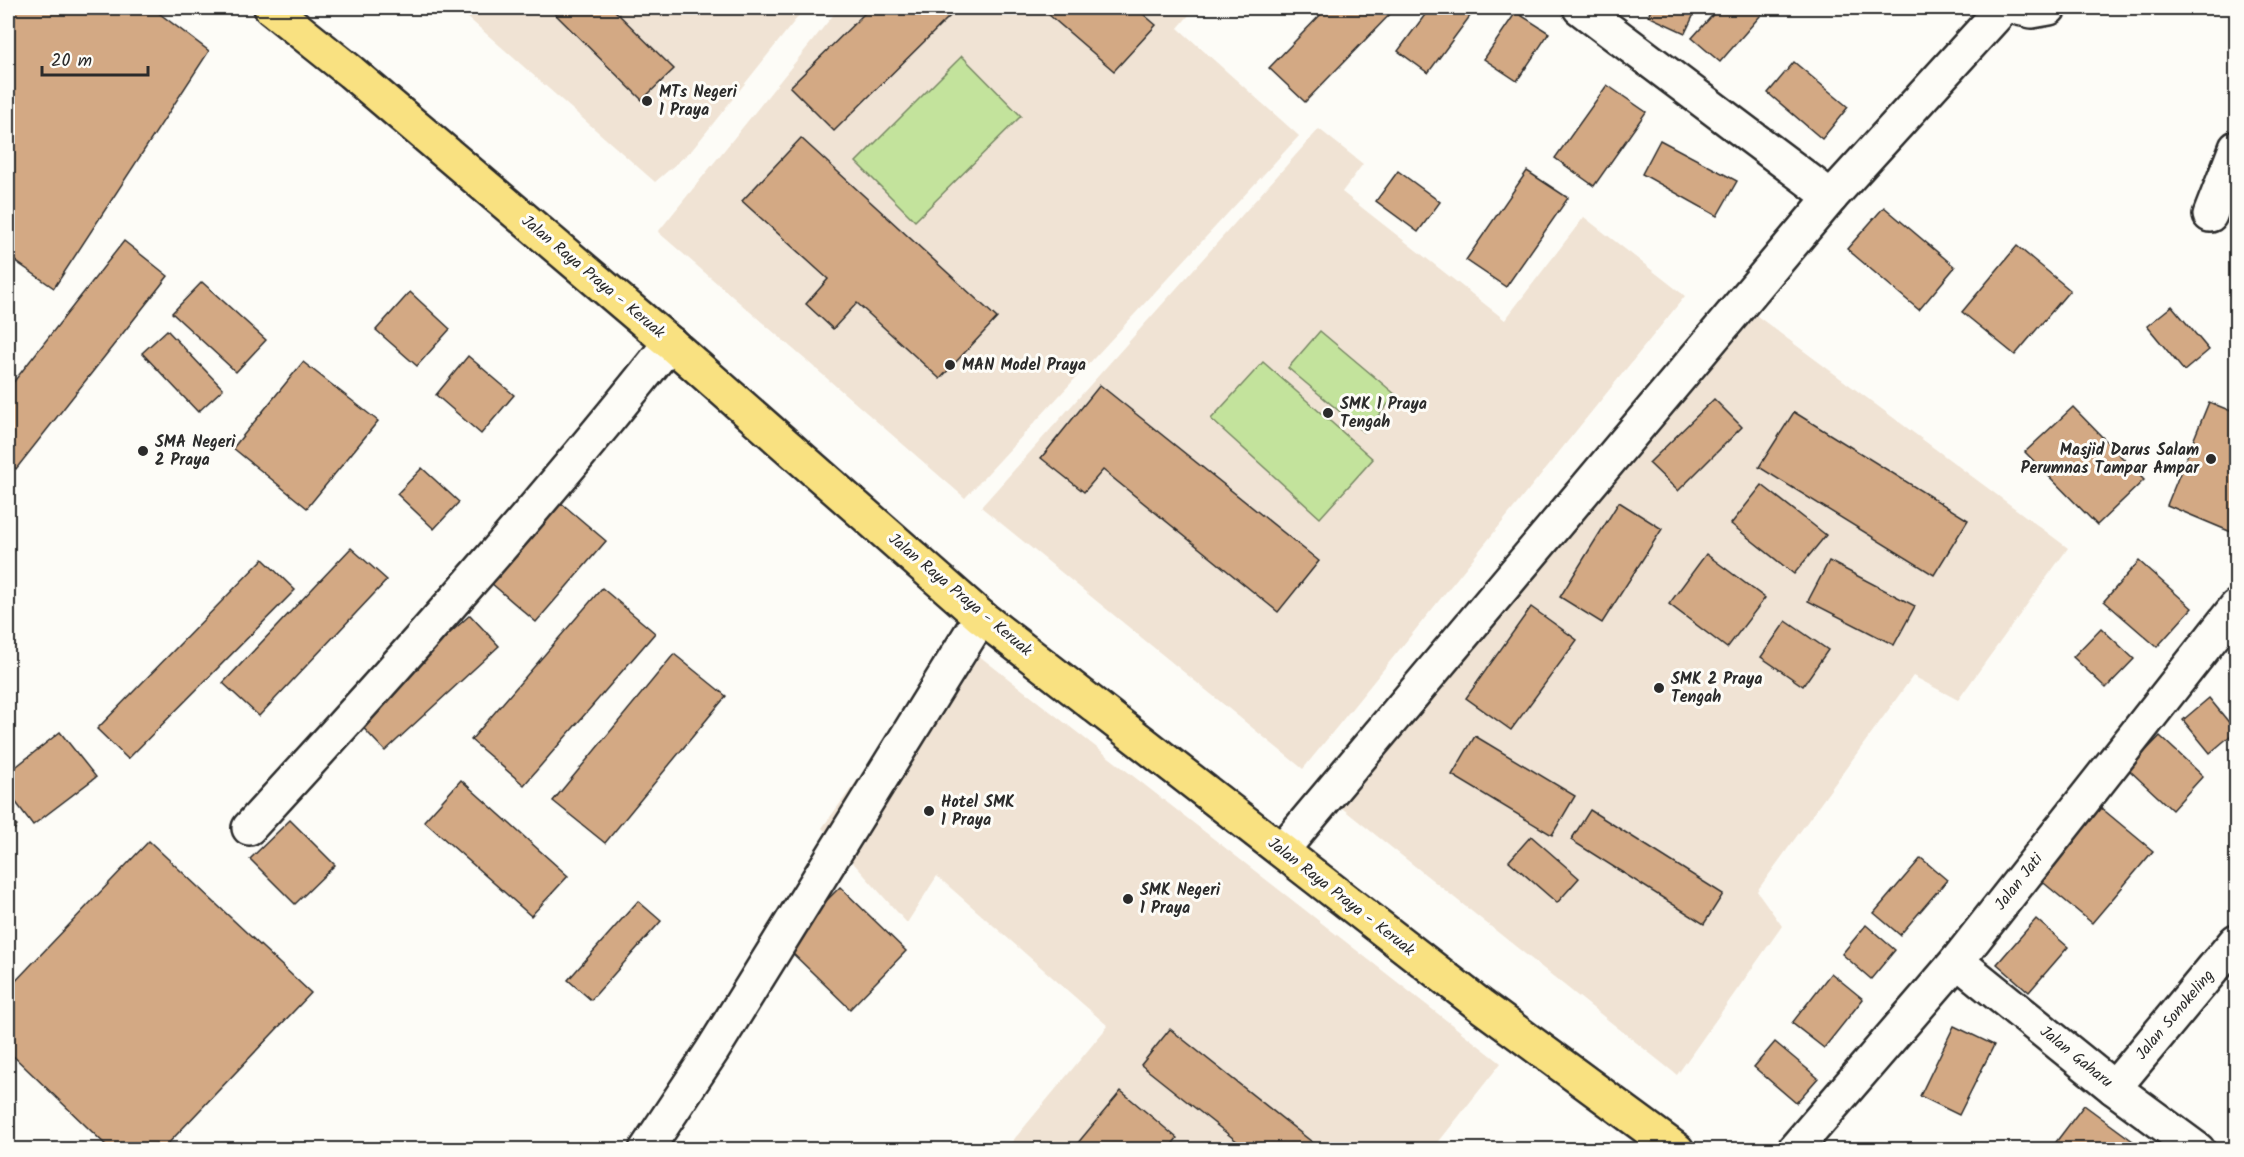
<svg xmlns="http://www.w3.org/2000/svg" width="2244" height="1157" viewBox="0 0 2244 1157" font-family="Kalam,sans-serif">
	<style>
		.built { fill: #f0e3d4 }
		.pitch { fill: #c3e39c; stroke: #778764; stroke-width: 1.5 }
		.building { fill: #d3a984; stroke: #2b2b2b; stroke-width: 1.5 }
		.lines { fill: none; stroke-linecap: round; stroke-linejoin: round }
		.street-casing { stroke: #2b2b2b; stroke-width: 38 }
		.primary-casing { stroke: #2b2b2b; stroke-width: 38 }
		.street { stroke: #fdfcf7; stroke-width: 33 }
		.primary { stroke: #f9e181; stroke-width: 33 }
		.poi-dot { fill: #2b2b2b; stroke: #fdfcf7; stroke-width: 2 }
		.labels { text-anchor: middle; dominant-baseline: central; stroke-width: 6; stroke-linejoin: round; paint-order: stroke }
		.poi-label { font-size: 16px; font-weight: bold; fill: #2b2b2b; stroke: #fdfcf7; text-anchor: start }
		.street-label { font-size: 16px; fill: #2b2b2b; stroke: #fdfcf7 }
	</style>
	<rect width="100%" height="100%" fill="#fdfcf7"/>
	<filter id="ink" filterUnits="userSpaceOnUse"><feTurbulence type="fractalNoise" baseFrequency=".0167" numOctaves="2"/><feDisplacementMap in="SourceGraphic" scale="12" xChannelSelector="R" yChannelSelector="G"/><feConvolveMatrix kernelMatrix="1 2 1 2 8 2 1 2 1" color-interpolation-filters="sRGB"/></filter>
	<g filter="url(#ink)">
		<g class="built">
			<polygon points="457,8 805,8 692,150 655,182"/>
			<polygon points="839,8 1195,8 1178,28 1299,136 965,498 658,232"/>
			<polygon points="1319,129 1363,164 1342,192 1505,320 1584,217 1685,296 1303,769 981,507"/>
			<polygon points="1741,304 2068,548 1958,700 1913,676 1757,891 1782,926 1677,1075 1323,793"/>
			<polygon points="960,641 1501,1063 1433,1149 1006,1149 1108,1026 937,876 907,923 822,828"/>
		</g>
		<g class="pitch">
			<polygon points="962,56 1021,116 915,221 856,162"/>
			<polygon points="1320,331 1396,395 1364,432 1288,368"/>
			<polygon points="1263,362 1373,459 1320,518 1211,419"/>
		</g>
		<g class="building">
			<polygon points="15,8 152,8 209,51 54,288 8,256 8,18"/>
			<polygon points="549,8 612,8 674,69 642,100"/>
			<polygon points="870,8 947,8 953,13 834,131 790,87"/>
			<polygon points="1041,8 1136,8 1156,25 1114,71"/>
			<polygon points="1327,8 1396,8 1305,102 1269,68"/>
			<polygon points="1430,8 1476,8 1428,73 1398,51"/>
			<polygon points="1652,8 1697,8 1685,33 1648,16"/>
			<polygon points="1719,8 1767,8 1720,62 1692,38"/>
			<polygon points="1516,12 1549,33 1517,81 1484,59"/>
			<polygon points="1794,62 1848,107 1822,139 1768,93"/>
			<polygon points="1607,85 1646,112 1594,186 1555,158"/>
			<polygon points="801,138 997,318 940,379 857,303 833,329 806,304 828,279 742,201"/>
			<polygon points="1660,140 1737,181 1717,216 1642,174"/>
			<polygon points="1398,171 1440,202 1418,232 1376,201"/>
			<polygon points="1527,171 1568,198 1506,287 1466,260"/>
			<polygon points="1884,207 1955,267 1919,310 1847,249"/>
			<polygon points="124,241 168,276 16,469 8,462 8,389"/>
			<polygon points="2017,246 2070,290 2015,355 1962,312"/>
			<polygon points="202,282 266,340 236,372 172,313"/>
			<polygon points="410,292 450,329 417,366 376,330"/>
			<polygon points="2172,306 2209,350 2184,371 2147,326"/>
			<polygon points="167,330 223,389 198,412 142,353"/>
			<polygon points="468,356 514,395 481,434 436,395"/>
			<polygon points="303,362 378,421 307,508 233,448"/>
			<polygon points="1100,385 1319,561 1278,612 1103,470 1084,492 1041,458"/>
			<polygon points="1714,399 1742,427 1678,491 1649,463"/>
			<polygon points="2209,402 2236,413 2236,534 2167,505"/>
			<polygon points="2073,407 2144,480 2097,525 2025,452"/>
			<polygon points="1794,412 1968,520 1934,575 1759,467"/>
			<polygon points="422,468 459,502 434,529 397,494"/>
			<polygon points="1762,485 1826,535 1794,574 1731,524"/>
			<polygon points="560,502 606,541 536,622 491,583"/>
			<polygon points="1619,502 1662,529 1602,623 1560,597"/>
			<polygon points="351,548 387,580 259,716 223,683"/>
			<polygon points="1706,554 1765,598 1727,648 1669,604"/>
			<polygon points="263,559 295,590 128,759 97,729"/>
			<polygon points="1829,561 1915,606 1894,645 1808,601"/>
			<polygon points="2139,561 2192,608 2157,647 2104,601"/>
			<polygon points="602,588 655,633 524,785 471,740"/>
			<polygon points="1531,607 1577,640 1511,730 1466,698"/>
			<polygon points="470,615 499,646 385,751 355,719"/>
			<polygon points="1786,621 1828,650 1803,686 1761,657"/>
			<polygon points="2101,628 2134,659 2106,688 2073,657"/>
			<polygon points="674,654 726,696 605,843 553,801"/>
			<polygon points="2236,665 2236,677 2230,672"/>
			<polygon points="2209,698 2236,731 2210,753 2183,720"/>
			<polygon points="60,732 96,777 33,825 8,792 8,773"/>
			<polygon points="1475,736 1575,796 1552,835 1452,775"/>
			<polygon points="2160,736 2203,776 2172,810 2128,769"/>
			<polygon points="461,780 568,876 531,916 424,821"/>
			<polygon points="2094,802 2153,851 2092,923 2033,874"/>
			<polygon points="1590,810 1723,894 1704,924 1571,840"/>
			<polygon points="8,818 17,826 8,837"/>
			<polygon points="290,820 335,865 295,904 250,859"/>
			<polygon points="1531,836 1579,878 1557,903 1509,861"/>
			<polygon points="149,841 311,993 162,1150 111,1150 8,1051 8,989"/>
			<polygon points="1921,858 1947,880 1900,935 1874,913"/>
			<polygon points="840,887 906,951 850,1009 783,944"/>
			<polygon points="638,901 661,921 591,1000 568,980"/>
			<polygon points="2036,919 2068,947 2029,992 1997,964"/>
			<polygon points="1866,925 1895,950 1871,979 1842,954"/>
			<polygon points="1831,973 1863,999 1824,1048 1792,1023"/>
			<polygon points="1954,1026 1994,1045 1959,1115 1920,1096"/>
			<polygon points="1170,1029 1322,1150 1248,1150 1141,1065"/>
			<polygon points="1775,1042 1818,1078 1796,1103 1754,1067"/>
			<polygon points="1121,1091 1177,1138 1168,1150 1072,1150"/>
			<polygon points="2084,1105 2145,1150 2057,1150 2053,1146"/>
		</g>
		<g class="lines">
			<g class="street-casing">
				<g id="street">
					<polyline points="1580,8 1831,197"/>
					<polyline points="2018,8 2032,11 2049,8"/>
					<polyline points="2210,215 2236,148"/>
					<path d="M249,828C394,670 537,511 670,343"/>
					<polyline points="1282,850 1831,197 2003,8"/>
					<polyline points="1957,961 2114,1088 2198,1150"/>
					<polyline points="2114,1088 2236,941"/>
					<polyline points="646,1150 712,1051 981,617"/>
					<polyline points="1794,1150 1957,961 2236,607"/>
				</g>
			</g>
			<g class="primary-casing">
				<polyline id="primary" points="271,8 351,72 670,343 981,617 1480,1005 1677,1150"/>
			</g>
			<use href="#street" class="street"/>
			<use href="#primary" class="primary"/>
		</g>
	</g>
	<g class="poi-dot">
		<circle cx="647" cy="101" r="6"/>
		<circle cx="950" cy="365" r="6"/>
		<circle cx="1328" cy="413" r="6"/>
		<circle cx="143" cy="451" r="6"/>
		<circle cx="2211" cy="459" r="6"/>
		<circle cx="1659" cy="688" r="6"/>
		<circle cx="929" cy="811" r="6"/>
		<circle cx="1128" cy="899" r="6"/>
	</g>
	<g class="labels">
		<g class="poi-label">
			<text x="659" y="92">MTs Negeri<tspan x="659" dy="18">1 Praya</tspan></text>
			<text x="962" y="365">MAN Model Praya</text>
			<text x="1340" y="404">SMK 1 Praya<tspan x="1340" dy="18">Tengah</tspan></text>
			<text x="155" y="442">SMA Negeri<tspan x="155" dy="18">2 Praya</tspan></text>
			<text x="2199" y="450" text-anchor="end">Masjid Darus Salam<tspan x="2199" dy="18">Perumnas Tampar Ampar</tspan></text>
			<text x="1671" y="679">SMK 2 Praya<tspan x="1671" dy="18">Tengah</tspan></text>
			<text x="941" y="802">Hotel SMK<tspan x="941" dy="18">1 Praya</tspan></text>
			<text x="1140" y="890">SMK Negeri<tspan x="1140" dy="18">1 Praya</tspan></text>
		</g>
		<g class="street-label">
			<text transform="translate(593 277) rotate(40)">Jalan Raya Praya - Keruak</text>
			<text transform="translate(960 595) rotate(40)">Jalan Raya Praya - Keruak</text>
			<text transform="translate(2019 882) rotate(-52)">Jalan Jati</text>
			<text transform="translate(1341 897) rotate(38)">Jalan Raya Praya - Keruak</text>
			<text transform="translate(2175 1015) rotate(-50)">Jalan Sonokeling</text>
			<text transform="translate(2076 1057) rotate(39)">Jalan Gaharu</text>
		</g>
	</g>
	<rect width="2244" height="1157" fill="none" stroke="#fdfcf7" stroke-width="30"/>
	<rect x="15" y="15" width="2214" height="1127" fill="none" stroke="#2b2b2b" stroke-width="2" filter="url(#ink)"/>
	<path d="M42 66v9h106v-9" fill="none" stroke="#2b2b2b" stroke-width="3"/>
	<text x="51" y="66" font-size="18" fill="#2b2b2b" stroke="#fdfcf7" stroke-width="4.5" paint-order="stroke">20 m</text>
</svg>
